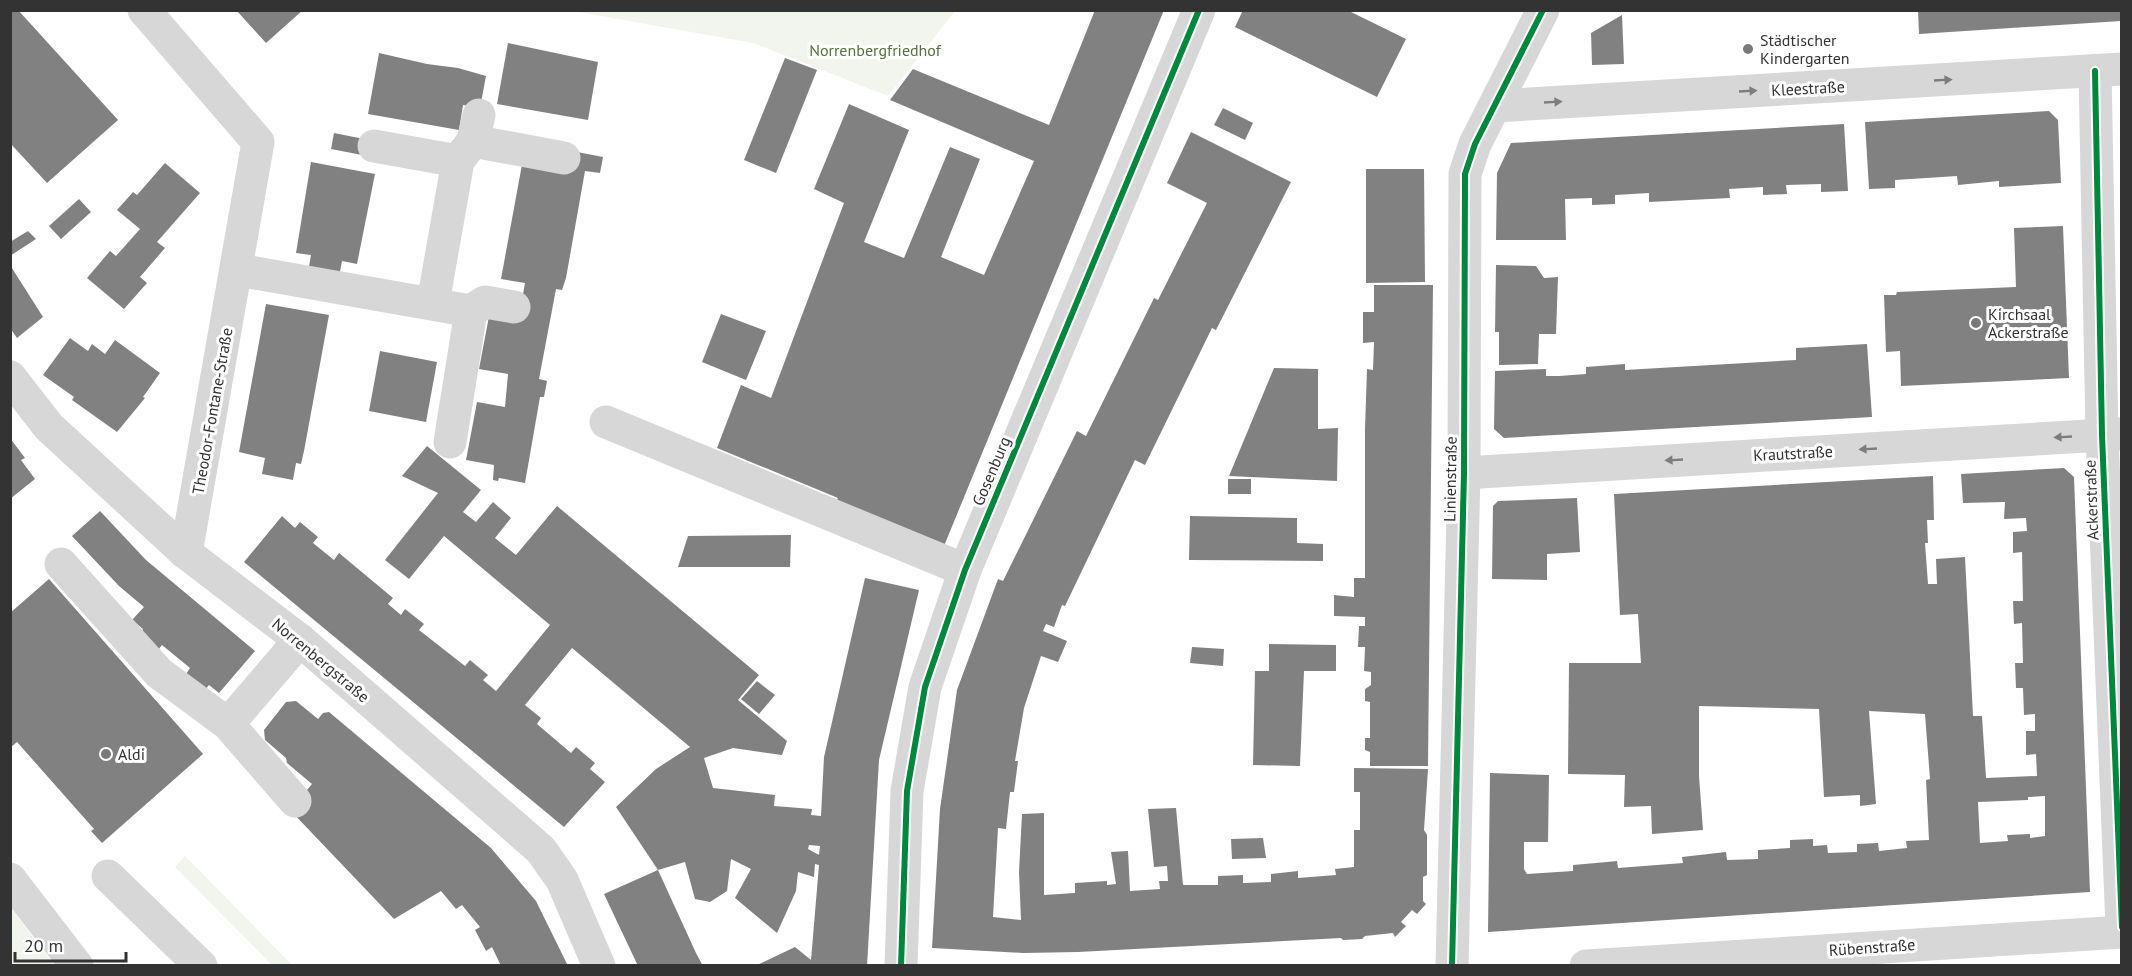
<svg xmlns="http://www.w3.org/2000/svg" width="2132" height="976" viewBox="0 0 2132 976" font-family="'PT Sans',sans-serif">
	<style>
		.green { fill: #f1f5ed }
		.building { fill: #818181; fill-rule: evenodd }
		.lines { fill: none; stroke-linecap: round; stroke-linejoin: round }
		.minor { stroke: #d7d7d7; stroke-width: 33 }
		.cycleway-casing { stroke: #fff; stroke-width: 10 }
		.cycleway { stroke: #00873e; stroke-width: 6 }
		.oneway { fill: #7d7d7d }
		.poi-dot { fill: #7a7a7a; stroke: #fff; stroke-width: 2 }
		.labels { text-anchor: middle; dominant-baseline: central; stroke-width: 6; stroke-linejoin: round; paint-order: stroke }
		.poi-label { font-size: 16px; fill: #333; stroke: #fff; text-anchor: start }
		.park-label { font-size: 16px; fill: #56703f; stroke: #fff }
		.street-label { font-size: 16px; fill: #333; stroke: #fff }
	</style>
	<rect width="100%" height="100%" fill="#fff"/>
	<g class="green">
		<polygon points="573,11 955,11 888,96 753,43"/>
		<polygon points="185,856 292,965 272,965 175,867"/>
		<polygon points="11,908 54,965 11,965"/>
	</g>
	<g class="building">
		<polygon points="10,10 18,10 118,120 47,183 10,143"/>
		<polygon points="236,10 303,10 266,43"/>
		<polygon points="1095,10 1164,10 944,546 836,502 838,498 717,448 741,385 771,398 844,203 814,189 849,104 909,130 864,242 904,258 950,147 980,159 941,257 984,275 1034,161 890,100 913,69 1049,125"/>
		<polygon points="1243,10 1347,10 1406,39 1377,97 1235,27"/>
		<polygon points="1918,10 2121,10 2121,21 1919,34"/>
		<polygon points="1622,15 1624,64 1592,65 1591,33"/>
		<polygon points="508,43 598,62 588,120 497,104"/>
		<polygon points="379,53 427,64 458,68 486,76 480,108 463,105 459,130 368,114"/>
		<polygon points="785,58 817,70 776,173 744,160"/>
		<polygon points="1223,108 1253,123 1245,140 1214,125"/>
		<polygon points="2049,111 2058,120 2061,183 1999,187 1999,181 1958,185 1957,176 1895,180 1895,188 1869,189 1865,122"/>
		<polygon points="1844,124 1848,191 1821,192 1821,184 1786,185 1787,194 1763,195 1763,187 1729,189 1730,198 1649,202 1649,193 1615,195 1615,204 1592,205 1592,198 1565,199 1566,240 1496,240 1497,173 1511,143"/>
		<polygon points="1191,132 1291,182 1216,330 1212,328 1145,465 1135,460 1065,606 1062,605 1054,627 1046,624 1043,631 1067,641 1058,662 1041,656 1024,708 1015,761 1018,761 1014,792 1010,792 1006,829 998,828 993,917 1021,920 1019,872 1022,814 1044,813 1044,895 1075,893 1075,883 1107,881 1107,885 1116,884 1111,852 1128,851 1130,891 1160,889 1159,881 1168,881 1167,866 1154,867 1148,809 1176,808 1183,885 1218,885 1218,876 1243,875 1243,883 1271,882 1271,874 1298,871 1298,878 1336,875 1335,869 1354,867 1354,830 1360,830 1360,792 1354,792 1354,768 1428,769 1424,830 1427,835 1427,875 1423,877 1423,901 1426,904 1417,914 1412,910 1401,922 1406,926 1395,937 1393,933 1365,936 1362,939 1343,940 1341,938 1078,952 1023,953 932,948 940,809 957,690 998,579 1003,581 1077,431 1086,436 1154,298 1158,300 1207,203 1167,183"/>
		<polygon points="334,133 364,139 362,155 331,149"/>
		<polygon points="572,151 603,157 600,173 585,171 566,278 562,290 556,289 539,379 547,381 544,397 540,397 525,483 499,478 498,481 493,480 494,465 466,460 477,402 505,407 508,374 479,369 490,311 519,316 525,283 501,279 523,159"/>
		<polygon points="311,162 375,174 357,264 342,261 339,277 308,272 311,255 296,253"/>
		<polygon points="165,163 200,193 157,242 165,248 140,277 147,283 124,309 87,278 110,251 116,256 140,229 117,210 133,192 137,195"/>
		<polygon points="1366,169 1424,169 1425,282 1366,283"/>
		<polygon points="79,199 91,212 61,239 49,226"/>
		<polygon points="2063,226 2069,378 1901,386 1900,351 1886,352 1884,295 1896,295 1897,292 2016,287 2014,228"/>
		<polygon points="28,231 36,239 10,256 10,242"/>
		<polygon points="10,265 43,317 17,338 10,328"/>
		<polygon points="1496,265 1536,266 1544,278 1558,277 1556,334 1539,334 1538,364 1499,365 1499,332 1495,332"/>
		<polygon points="1374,285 1433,285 1428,766 1370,766 1370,752 1365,750 1365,738 1370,738 1370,702 1365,701 1365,689 1371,685 1371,672 1364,671 1365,647 1358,647 1359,626 1365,626 1365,617 1334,616 1334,595 1354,597 1354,578 1365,578 1365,429 1367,369 1373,370 1374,342 1363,343 1363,312 1374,312"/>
		<polygon points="266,304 329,315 304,451 301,464 296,463 293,480 262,474 265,458 239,452"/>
		<polygon points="721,314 766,331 746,380 702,362"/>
		<polygon points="70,338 88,351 92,344 105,354 115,340 160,373 143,397 145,398 117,432 72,400 74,397 43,375"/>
		<polygon points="1867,344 1872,417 1504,438 1494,429 1495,371 1546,369 1546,376 1559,376 1586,374 1586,367 1625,364 1625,370 1796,360 1796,348"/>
		<polygon points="380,351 437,362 426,422 369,411"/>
		<polygon points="1274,368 1318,369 1318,429 1338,428 1337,481 1229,476"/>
		<polygon points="10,438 25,458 21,460 35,479 10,499"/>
		<path d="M427,446L481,490L463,512L476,522L493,502L511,518L495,538L516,555L557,506L759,675L738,700L787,741L782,755L733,748L704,758L713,788L775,795L774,806L812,809L811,815L821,816L824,757L865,578L919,590L879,760L867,966H755L795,947L811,960L819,865L815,864L814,877L798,872L796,891L777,933L735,898L751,869L731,859L727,891L710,902L695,899L685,862L658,870L616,807L656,769L690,747L572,648L525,705L541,718L537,724L571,753L576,747L595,763L590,769L605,782L564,827L244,562L282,516L295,528L300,522L318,537L313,543L334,560L339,553L393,598L388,604L401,615L405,609L424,624L419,630L465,666L470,660L488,675L483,680L496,691L550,625L444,536L409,579L385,560L438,493L402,476ZM809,845L820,846L819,855L808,849Z"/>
		<path d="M2064,468L2074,477L2090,892L1488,932L1490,773L1549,775L1548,842H1524V869L1527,874L1573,871V865L1596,863L1617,861L1618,868L1683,863L1682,857L1726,852L1727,860L1758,859V850L1790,848V840L1813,839V846L1827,845L1828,853L1857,852V844L1878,843L1879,851L1907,848L1906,841L1929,840L1926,780L1930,779L1925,714L1869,711L1876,804L1860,806V795L1824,797L1819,709L1699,706V776L1703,830L1652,834L1651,806L1624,807L1625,775L1568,774L1569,663H1641L1638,614L1620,615L1614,494L1933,476L1934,520H1927L1928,543H1925L1928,584H1937L1936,559L1965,557L1973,716H1982L1986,778L2037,776L2036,754L2026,755V731H2035V714L2024,715L2023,688H2016L2015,663H2023L2022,623L2014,624L2013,601H2023L2022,552L2013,553V532L2027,531L2026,518L2004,519L2005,502L1963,503L1961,474ZM2045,796V836L2030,838V834L2007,835L2008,841L1980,843L1978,802L2028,800V797Z"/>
		<rect x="1228" y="479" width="23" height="15"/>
		<polygon points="1577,498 1580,552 1547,554 1547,580 1492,579 1493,506 1498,501"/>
		<polygon points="100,511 146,560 255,651 219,693 209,685 205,690 186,674 190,668 162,645 158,650 139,635 143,629 132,620 144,607 119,586 72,536"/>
		<polygon points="1190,516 1297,518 1297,543 1323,544 1323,561 1189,560"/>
		<polygon points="791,535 790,567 678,567 688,536"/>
		<polygon points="49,579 203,754 102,843 91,831 94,829 17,742 10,748 10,613"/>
		<polygon points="1269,644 1336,645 1336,671 1304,671 1300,766 1253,765 1255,671 1269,671"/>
		<polygon points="1192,647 1224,649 1223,666 1190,663"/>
		<polygon points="757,681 775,695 759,714 741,699"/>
		<polygon points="296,701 318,719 323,713 329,712 491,848 536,901 568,966 501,966 492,947 486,951 475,930 480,927 462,905 456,909 441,891 394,919 290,810 312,784 287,763 286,758 265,740 264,730 286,702"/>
		<polygon points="1263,838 1266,858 1232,859 1231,839"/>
		<polygon points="658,870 696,953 703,966 638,966 604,894"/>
	</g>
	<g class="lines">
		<g class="minor">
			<polyline points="144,10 258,142 186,553"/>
			<polyline points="2095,71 2102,435 2122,927"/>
			<polyline points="1495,106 2122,69"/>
			<polyline points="473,141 564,158"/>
			<polyline points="374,146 458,161"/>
			<polyline points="238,270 471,311 485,302 514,307"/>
			<polyline points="433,303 458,161 473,141 479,115"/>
			<polyline points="10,377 49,427 186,553 300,640 541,850 562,880 599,966"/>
			<polyline points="606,422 965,570"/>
			<polyline points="450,442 471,311"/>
			<polyline points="1464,473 2122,434"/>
			<polyline points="61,564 159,673 228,724 295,801"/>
			<polyline points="228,724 300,640"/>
			<polyline points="108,876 201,966"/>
			<polyline points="10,879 77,966"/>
			<polyline points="901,966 907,791 925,687 965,570 1199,10"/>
			<polyline points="1452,966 1464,473 1465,174 1475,144 1543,10"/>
			<polyline points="1586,966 2122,932"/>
		</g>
		<g class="cycleway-casing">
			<g id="cycleway">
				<polyline points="2095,71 2102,435 2122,927"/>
				<polyline points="901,966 907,791 925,687 965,570 1199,10"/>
				<polyline points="1452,966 1464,473 1465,174 1475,144 1543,10"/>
			</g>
		</g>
		<use href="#cycleway" class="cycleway"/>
	</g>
	<defs><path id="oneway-solid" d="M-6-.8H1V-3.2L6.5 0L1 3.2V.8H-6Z" transform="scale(1.5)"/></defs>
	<g class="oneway">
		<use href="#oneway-solid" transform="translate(1943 80) rotate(-3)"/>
		<use href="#oneway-solid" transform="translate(1748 91) rotate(-3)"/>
		<use href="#oneway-solid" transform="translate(1553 102) rotate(-3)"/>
		<use href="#oneway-solid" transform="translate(2063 437) rotate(177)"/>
		<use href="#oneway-solid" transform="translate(1868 449) rotate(177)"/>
		<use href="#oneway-solid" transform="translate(1674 460) rotate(177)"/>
	</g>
	<g class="poi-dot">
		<circle cx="1748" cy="49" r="6"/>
		<circle cx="1976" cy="323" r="6"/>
		<circle cx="106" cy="754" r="6"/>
	</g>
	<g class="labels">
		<g class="poi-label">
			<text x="1760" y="40">Städtischer<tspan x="1760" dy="18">Kindergarten</tspan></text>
			<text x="1988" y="314">Kirchsaal<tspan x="1988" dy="18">Ackerstraße</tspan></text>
			<text x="118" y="754">Aldi</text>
		</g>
		<g class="park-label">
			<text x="875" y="50">Norrenbergfriedhof</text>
		</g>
		<g class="street-label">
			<text transform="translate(1808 88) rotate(-3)">Kleestraße</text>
			<text transform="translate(212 411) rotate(-80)">Theodor-Fontane-Straße</text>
			<text transform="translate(1793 453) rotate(-3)">Krautstraße</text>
			<text transform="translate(991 471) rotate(-67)">Gosenburg</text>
			<text transform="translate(1450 479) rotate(-89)">Linienstraße</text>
			<text transform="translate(2091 500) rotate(-92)">Ackerstraße</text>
			<text transform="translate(321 660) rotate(40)">Norrenbergstraße</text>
			<text transform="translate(1872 947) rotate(-4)">Rübenstraße</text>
		</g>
	</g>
	<rect width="2132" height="976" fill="none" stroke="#333333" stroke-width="24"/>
	<path d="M15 952v9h111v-9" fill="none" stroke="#333333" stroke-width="3"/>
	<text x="24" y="952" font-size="18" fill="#333333" stroke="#ffffff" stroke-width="4.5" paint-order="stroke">20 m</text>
</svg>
